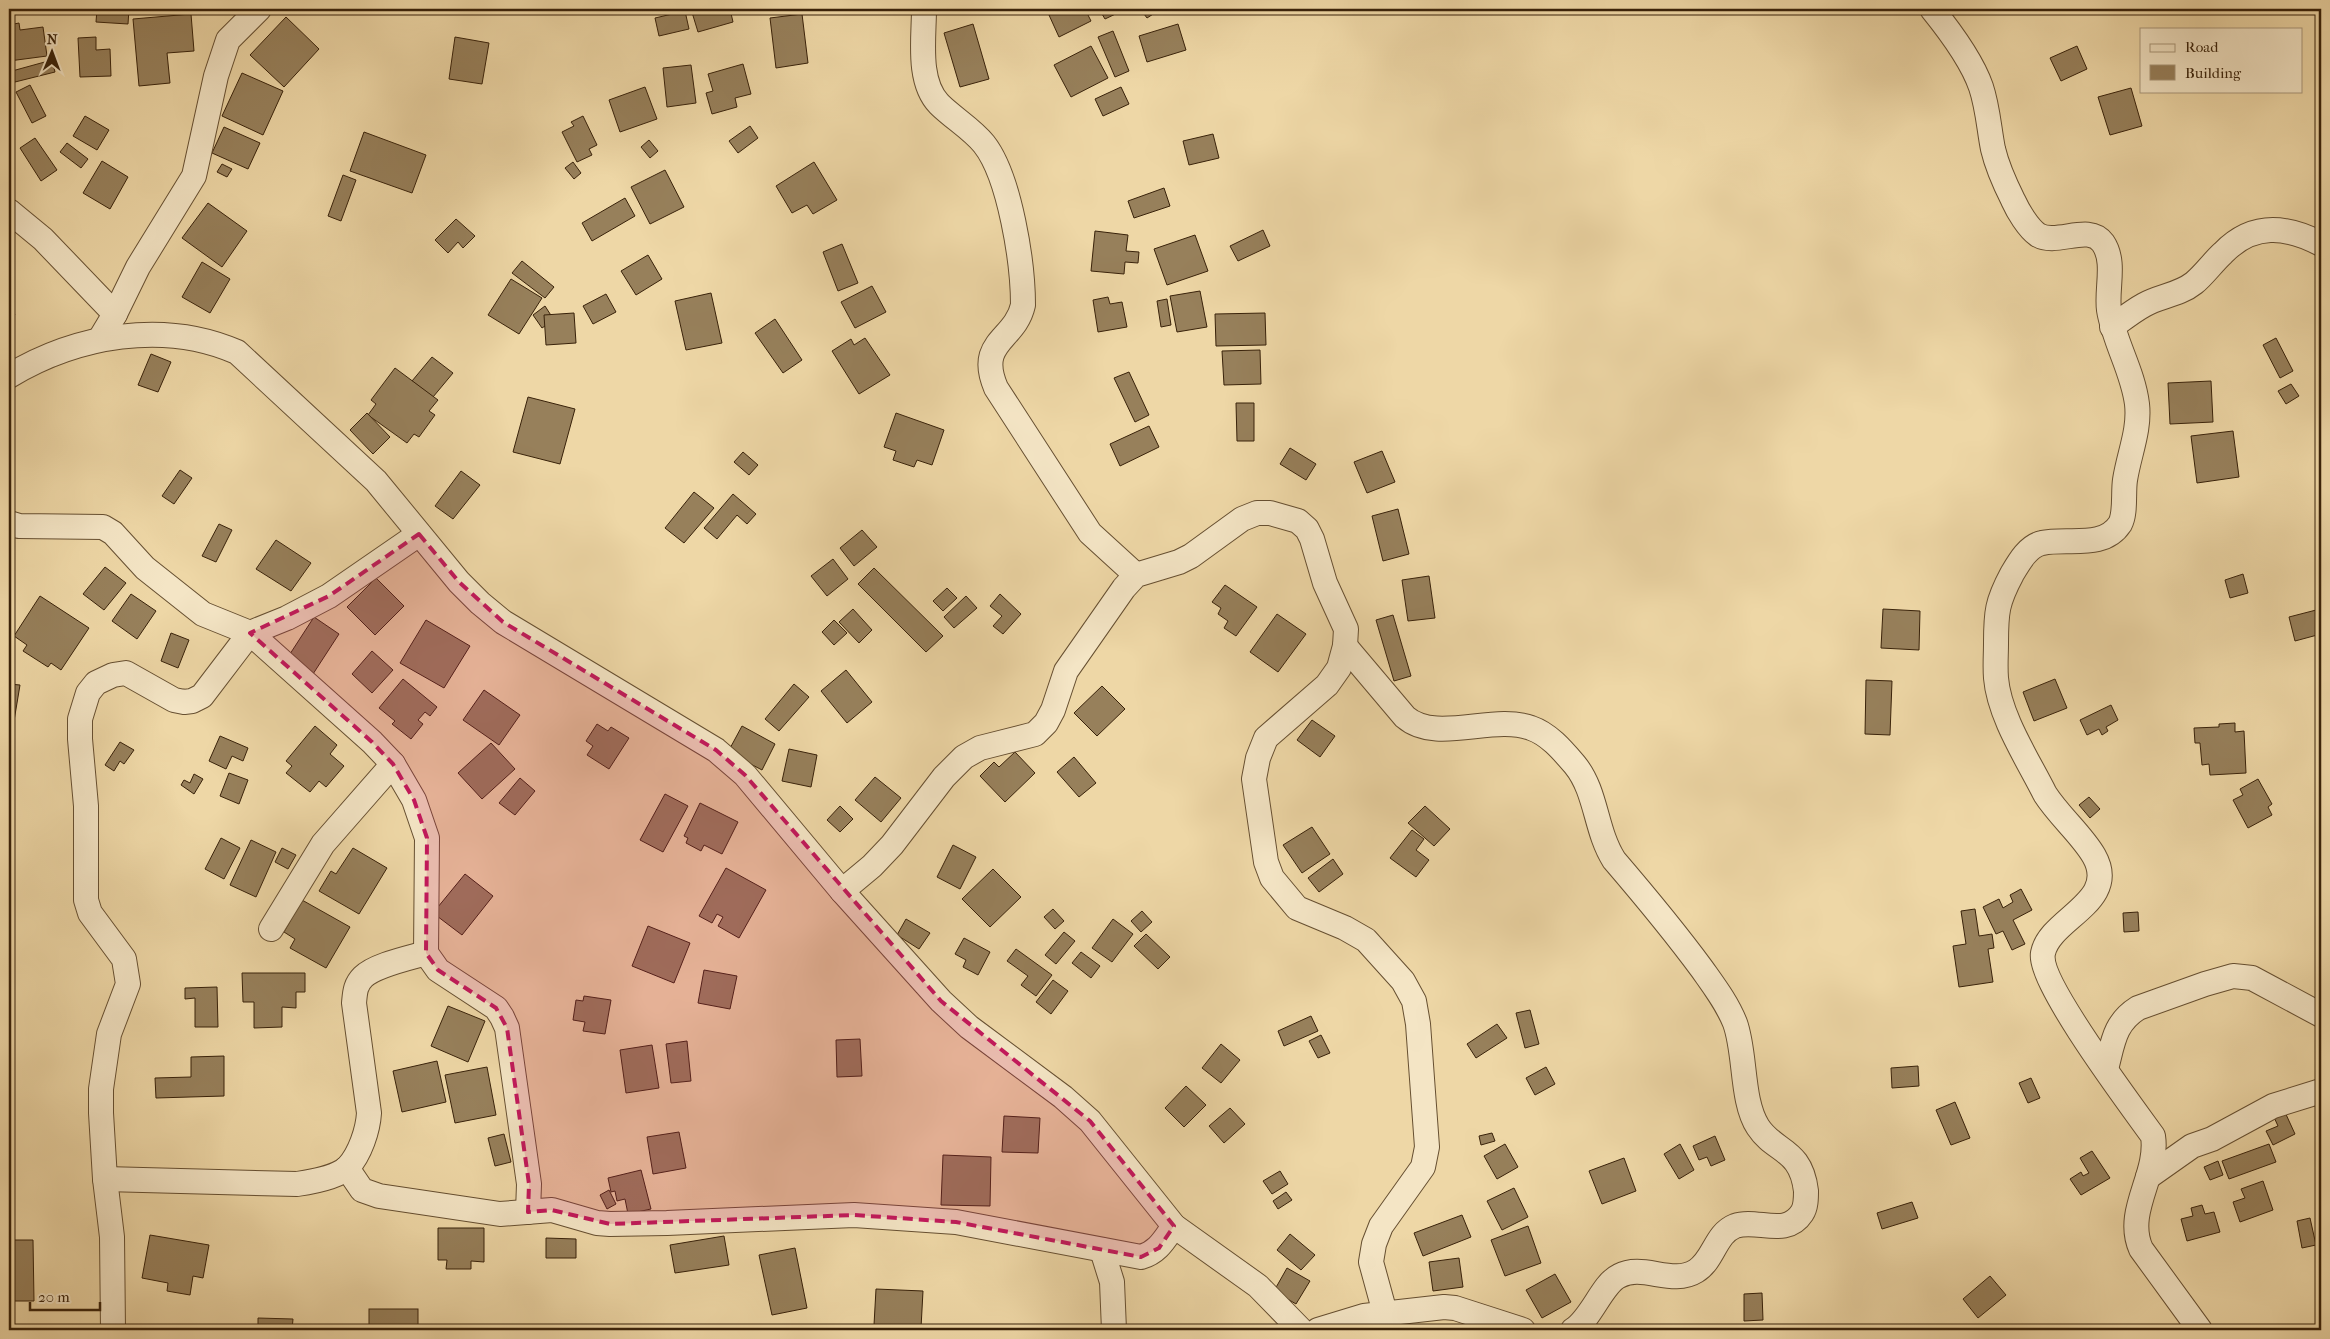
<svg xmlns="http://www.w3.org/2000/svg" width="2330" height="1339" viewBox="0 0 2330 1339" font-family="'IM FELL French Canon',serif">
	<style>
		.building { fill: #97805b; stroke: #39220a }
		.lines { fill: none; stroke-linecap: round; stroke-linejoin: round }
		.minor-casing { stroke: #664f31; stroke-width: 26 }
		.minor { stroke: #f4e5c5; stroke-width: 24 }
		.marked { fill: #c2185b; fill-opacity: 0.2; stroke: #c2185b; stroke-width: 4; stroke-dasharray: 10 6; stroke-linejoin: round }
	</style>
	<rect width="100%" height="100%" fill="#eed7a6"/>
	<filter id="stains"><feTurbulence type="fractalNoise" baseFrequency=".004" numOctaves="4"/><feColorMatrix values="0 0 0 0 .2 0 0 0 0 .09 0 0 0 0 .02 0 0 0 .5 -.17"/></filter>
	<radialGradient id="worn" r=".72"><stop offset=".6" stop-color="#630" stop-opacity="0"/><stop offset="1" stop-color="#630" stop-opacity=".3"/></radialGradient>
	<g class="building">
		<polygon points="97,9 129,9 128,24 96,22"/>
		<polygon points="691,9 730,9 733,22 698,32"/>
		<polygon points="1061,9 1085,9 1091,21 1059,37 1049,15"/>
		<polygon points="1099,9 1126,9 1105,19"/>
		<polygon points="1142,9 1161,9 1147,18 1141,10"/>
		<polygon points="685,11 689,29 659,36 655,18"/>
		<polygon points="191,14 194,51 167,53 170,83 139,86 133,19"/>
		<polygon points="802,14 808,63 776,68 770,18"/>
		<polygon points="286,17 319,49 284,87 250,55"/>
		<polygon points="19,23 20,30 43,27 47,56 9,61 9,25"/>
		<polygon points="973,24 989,79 960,87 944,33"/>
		<polygon points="1178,24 1186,50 1147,62 1139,36"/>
		<polygon points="1113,31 1129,71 1115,77 1098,37"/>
		<polygon points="96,37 96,50 110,49 111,76 80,77 78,38"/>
		<polygon points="455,37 489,43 482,84 449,79"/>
		<polygon points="1091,46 1108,78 1071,97 1054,65"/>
		<polygon points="2077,46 2087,69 2061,81 2050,58"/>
		<polygon points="52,60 55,72 15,82 12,71"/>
		<polygon points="743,64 751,94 735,98 737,107 712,114 706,93 713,91 708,74"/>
		<polygon points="691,65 696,103 667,107 663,68"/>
		<polygon points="242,73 283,91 263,135 222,116"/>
		<polygon points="30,85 46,116 32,123 16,92"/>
		<polygon points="645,87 657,119 620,132 609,100"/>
		<polygon points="1121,87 1129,104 1103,116 1095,99"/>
		<polygon points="2131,88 2142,126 2110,135 2098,97"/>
		<polygon points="85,116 109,130 97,150 73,136"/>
		<polygon points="583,116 597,145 589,149 592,155 577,162 562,132 574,126 571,122"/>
		<polygon points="750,126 758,138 738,153 729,141"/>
		<polygon points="224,127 260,143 248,169 212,153"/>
		<polygon points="364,132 426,155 412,193 350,171"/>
		<polygon points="1213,134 1219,158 1189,165 1183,141"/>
		<polygon points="35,138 57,170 41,181 20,148"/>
		<polygon points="649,140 658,151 650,158 641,147"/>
		<polygon points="67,143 88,159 81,168 60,152"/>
		<polygon points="102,161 128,177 110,209 83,193"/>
		<polygon points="573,162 581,173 574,179 565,168"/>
		<polygon points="814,162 837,200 813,214 807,205 792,213 776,186"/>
		<polygon points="222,164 232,169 227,177 217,172"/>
		<polygon points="665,170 684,207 650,224 631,187"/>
		<polygon points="343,175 356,180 341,221 328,216"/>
		<polygon points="1164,188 1170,206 1134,218 1128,201"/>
		<polygon points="625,198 635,216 592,241 582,223"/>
		<polygon points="208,203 247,231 222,267 182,238"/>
		<polygon points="456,219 475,236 463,248 458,242 448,253 435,240"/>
		<polygon points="1263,230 1270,246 1238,261 1230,246"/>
		<polygon points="1095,231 1128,235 1126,251 1139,252 1138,263 1125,262 1124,274 1091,271"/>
		<polygon points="1195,235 1208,271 1167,285 1154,249"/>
		<polygon points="842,244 858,283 838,291 823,252"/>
		<polygon points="648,255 662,279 636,295 621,271"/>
		<polygon points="522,261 554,287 545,298 512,273"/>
		<polygon points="202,262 230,279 210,313 182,297"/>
		<polygon points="511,279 542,298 519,334 488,315"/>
		<polygon points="872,286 886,312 855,328 841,302"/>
		<polygon points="1200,291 1207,327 1177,332 1170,296"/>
		<polygon points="711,293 722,343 686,350 675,301"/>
		<polygon points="606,294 616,312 593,324 583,306"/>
		<polygon points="1108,297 1110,304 1122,302 1127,327 1098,332 1093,300"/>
		<polygon points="1167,299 1171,325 1161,327 1157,301"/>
		<polygon points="9,306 15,315 9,319"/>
		<polygon points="545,306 554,320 542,328 533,315"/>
		<polygon points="574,313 576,343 546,345 544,315"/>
		<polygon points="1265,313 1266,345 1216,346 1215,314"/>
		<polygon points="775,319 802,360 783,373 755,333"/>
		<polygon points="865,338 890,375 859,394 832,351 851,339 854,345"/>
		<polygon points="2276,338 2293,371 2280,378 2263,345"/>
		<polygon points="1260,350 1261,384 1224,385 1222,351"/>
		<polygon points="151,354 171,362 158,392 138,385"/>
		<polygon points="432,357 453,373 433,397 412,381"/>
		<polygon points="395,368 438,400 429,411 435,415 419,437 414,434 407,443 368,415 376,404 371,400"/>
		<polygon points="1129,372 1149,415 1135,422 1114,378"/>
		<polygon points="2211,381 2213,422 2170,424 2168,383"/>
		<polygon points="2291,384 2299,396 2286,404 2278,391"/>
		<polygon points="528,397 575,409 560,464 513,452"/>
		<polygon points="1236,403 1254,403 1254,441 1237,441"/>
		<polygon points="367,413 390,437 373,454 350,430"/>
		<polygon points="896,413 944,430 932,465 917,460 914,467 893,460 896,451 884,447"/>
		<polygon points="1149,426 1159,447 1120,466 1110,444"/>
		<polygon points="2233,431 2239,477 2197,483 2191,436"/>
		<polygon points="1290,448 1316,464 1306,480 1280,464"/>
		<polygon points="1382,451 1395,482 1367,493 1354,462"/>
		<polygon points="743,452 758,465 749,475 734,462"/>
		<polygon points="180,470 192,478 174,504 162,496"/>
		<polygon points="461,471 480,485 453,519 435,506"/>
		<polygon points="694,492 714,508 684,543 665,528"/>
		<polygon points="733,494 756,514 747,524 737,515 717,539 704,528"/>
		<polygon points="1398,509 1409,554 1383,561 1372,516"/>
		<polygon points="219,524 232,530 216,562 202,556"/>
		<polygon points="862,530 877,547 854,566 840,548"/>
		<polygon points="276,540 311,563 291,591 256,569"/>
		<polygon points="833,559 848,579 827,596 811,576"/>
		<polygon points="105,567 126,583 104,610 83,594"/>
		<polygon points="874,568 943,636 926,652 858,584"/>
		<polygon points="2243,574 2248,593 2230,598 2225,580"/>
		<polygon points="1429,576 1435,618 1408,621 1402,580"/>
		<polygon points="376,578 404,606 375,635 347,607"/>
		<polygon points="1225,585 1257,607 1236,636 1224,628 1228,621 1218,614 1221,608 1212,602"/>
		<polygon points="947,588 957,598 943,611 933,601"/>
		<polygon points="131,594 156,611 137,639 112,621"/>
		<polygon points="1000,594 1021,614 1003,634 993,626 1002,616 990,606"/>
		<polygon points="40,596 89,628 61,670 51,663 48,667 23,651 27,645 14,636"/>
		<polygon points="966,596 977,608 954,628 944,617"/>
		<polygon points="853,609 872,630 859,643 839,622"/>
		<polygon points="1883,609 1920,611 1919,650 1881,648"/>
		<polygon points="2320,609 2321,634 2295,641 2289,617"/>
		<polygon points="1277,614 1306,634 1278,672 1250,652"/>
		<polygon points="1393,615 1411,676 1394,681 1376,620"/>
		<polygon points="314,617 339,634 313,674 288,657"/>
		<polygon points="426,620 470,646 444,688 400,663"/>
		<polygon points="834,620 847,633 834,645 822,632"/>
		<polygon points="171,633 189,640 178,668 161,661"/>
		<polygon points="372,651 393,670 372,693 352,674"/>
		<polygon points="846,670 872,702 847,723 821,691"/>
		<polygon points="9,672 11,672 9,684 20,685 13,727 9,727"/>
		<polygon points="403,679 437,707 430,716 425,712 418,720 423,724 411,739 392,724 395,721 379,708"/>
		<polygon points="2055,679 2067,708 2034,721 2023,692"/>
		<polygon points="1866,680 1892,681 1890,735 1865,734"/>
		<polygon points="794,684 809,697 779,731 765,719"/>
		<polygon points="1102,686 1125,709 1097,736 1074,713"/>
		<polygon points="484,690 520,715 499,745 463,720"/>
		<polygon points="2111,705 2118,720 2106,727 2108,731 2102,735 2099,729 2087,735 2080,720"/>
		<polygon points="1312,720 1335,736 1320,757 1297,740"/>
		<polygon points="2235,723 2235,732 2244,731 2246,773 2210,775 2209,764 2202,765 2200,743 2195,743 2194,728 2219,727 2219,724"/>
		<polygon points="597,724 608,731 611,727 629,738 609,769 587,755 593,746 586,741"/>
		<polygon points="315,726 337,745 330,754 344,766 326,787 319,781 310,792 286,773 292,766 286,761"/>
		<polygon points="742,726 775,744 762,770 728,752"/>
		<polygon points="220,736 248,748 243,761 232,756 226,769 209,761"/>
		<polygon points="120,742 134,750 124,764 120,761 114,771 105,765"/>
		<polygon points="491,743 515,769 482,799 458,773"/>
		<polygon points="789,749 817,755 811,787 782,781"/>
		<polygon points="1015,752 1035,773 1005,802 980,776 994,762 999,767"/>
		<polygon points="1074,757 1096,783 1079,797 1057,772"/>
		<polygon points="229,773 248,780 239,804 220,796"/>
		<polygon points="194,774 203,779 194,794 181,785 184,780 190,783"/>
		<polygon points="875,777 901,798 881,822 855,800"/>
		<polygon points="520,778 535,791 515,815 499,803"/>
		<polygon points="2258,779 2272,804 2268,807 2272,815 2248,828 2233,800 2243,795 2240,789"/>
		<polygon points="665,794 688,806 663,852 640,840"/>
		<polygon points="2089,797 2100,809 2090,818 2079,805"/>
		<polygon points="700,803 738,822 722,854 704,845 701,851 686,843 688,838 684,836"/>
		<polygon points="840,806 853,819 840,832 827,820"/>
		<polygon points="1425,806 1450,829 1434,846 1408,823"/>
		<polygon points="1312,827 1330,854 1302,873 1283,845"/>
		<polygon points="1412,830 1424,839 1416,850 1429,860 1416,877 1390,858"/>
		<polygon points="221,838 240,848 224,879 205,869"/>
		<polygon points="251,840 276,852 256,897 230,885"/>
		<polygon points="953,845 976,857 960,889 937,877"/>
		<polygon points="282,848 296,855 288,869 275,862"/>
		<polygon points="353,848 387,868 359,914 319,891 331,871 336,874"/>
		<polygon points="1333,859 1343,874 1319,892 1308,878"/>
		<polygon points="726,868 766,890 739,938 718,926 723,917 717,914 712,923 699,916"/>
		<polygon points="993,869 1021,897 990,927 962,899"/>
		<polygon points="465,874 493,896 462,935 433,913"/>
		<polygon points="2021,889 2032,910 2013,920 2025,944 2012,950 2003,931 1996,934 1983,907 1999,899 2003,908 2013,902 2010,895"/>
		<polygon points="302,900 350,927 326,968 290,948 295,939 284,932"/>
		<polygon points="1053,909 1064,921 1055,929 1044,917"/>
		<polygon points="1975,909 1979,936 1992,934 1994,948 1988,949 1993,982 1959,987 1953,946 1966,944 1961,911"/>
		<polygon points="1142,911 1152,922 1141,932 1131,921"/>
		<polygon points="2138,912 2139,931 2124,932 2123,913"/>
		<polygon points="906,919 930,933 919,949 897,935"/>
		<polygon points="1113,919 1133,934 1112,962 1092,948"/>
		<polygon points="648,926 690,943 674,983 632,966"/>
		<polygon points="1064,932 1075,941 1056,964 1045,955"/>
		<polygon points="1146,934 1170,957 1158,969 1134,946"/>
		<polygon points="964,938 990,952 978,975 963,967 966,960 955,954"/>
		<polygon points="1016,949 1052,975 1036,996 1021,985 1028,976 1007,961"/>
		<polygon points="1081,952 1100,966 1091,978 1072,963"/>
		<polygon points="704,970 737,976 730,1009 698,1003"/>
		<polygon points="242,973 305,973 305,992 296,992 296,1008 282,1007 282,1027 254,1028 254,1002 243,1002"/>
		<polygon points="1053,980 1068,991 1051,1014 1036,1002"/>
		<polygon points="217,987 218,1027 195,1027 195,998 185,999 185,988"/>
		<polygon points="584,996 611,1000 605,1034 583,1031 585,1022 573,1020 576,1000 583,1001"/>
		<polygon points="448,1006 485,1021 468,1062 431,1046"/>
		<polygon points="1530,1010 1539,1044 1525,1048 1516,1013"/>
		<polygon points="1311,1016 1318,1031 1284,1046 1278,1031"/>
		<polygon points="1497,1024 1507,1038 1476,1058 1467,1044"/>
		<polygon points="1321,1035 1330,1053 1318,1058 1309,1041"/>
		<polygon points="860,1039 862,1076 837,1077 836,1040"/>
		<polygon points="687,1041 691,1081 671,1083 666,1044"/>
		<polygon points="1221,1044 1240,1060 1221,1083 1202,1068"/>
		<polygon points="652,1045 659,1088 626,1093 620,1050"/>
		<polygon points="224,1056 224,1096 156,1098 155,1078 191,1077 191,1057"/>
		<polygon points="437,1061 446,1102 402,1112 393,1071"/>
		<polygon points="1918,1066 1919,1086 1892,1088 1891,1068"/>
		<polygon points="487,1067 496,1115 455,1123 445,1075"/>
		<polygon points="1546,1067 1555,1084 1535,1095 1526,1078"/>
		<polygon points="2031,1078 2040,1098 2028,1103 2019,1083"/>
		<polygon points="1186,1086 1206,1105 1184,1127 1165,1108"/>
		<polygon points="1955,1102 1970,1138 1951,1145 1936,1110"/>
		<polygon points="1230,1108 1245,1124 1224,1143 1209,1126"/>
		<polygon points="2284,1110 2295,1134 2273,1145 2266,1131 2278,1126 2273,1115"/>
		<polygon points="1004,1116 1040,1118 1038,1153 1002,1152"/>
		<polygon points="679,1132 686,1168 653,1174 647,1137"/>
		<polygon points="1492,1133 1495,1141 1481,1145 1479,1136"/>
		<polygon points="504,1134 511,1162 495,1166 488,1138"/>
		<polygon points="1715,1136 1725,1160 1711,1166 1707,1157 1699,1160 1693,1146"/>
		<polygon points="1505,1144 1518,1167 1497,1179 1484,1156"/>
		<polygon points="1680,1144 1694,1170 1679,1179 1664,1154"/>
		<polygon points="2269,1144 2276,1162 2229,1179 2222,1161"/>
		<polygon points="2092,1151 2110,1178 2081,1195 2070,1179 2081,1172 2083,1176 2089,1173 2080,1158"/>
		<polygon points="943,1155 991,1157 990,1206 941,1205"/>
		<polygon points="1624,1158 1636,1191 1602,1204 1589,1171"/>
		<polygon points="2218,1161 2223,1175 2210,1180 2204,1167"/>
		<polygon points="641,1170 651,1209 628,1214 625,1199 617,1201 615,1191 611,1192 608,1178"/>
		<polygon points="1280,1171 1288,1184 1272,1194 1263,1181"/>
		<polygon points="2263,1181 2273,1210 2240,1222 2233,1202 2245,1198 2241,1189"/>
		<polygon points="1514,1188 1528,1217 1502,1230 1487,1201"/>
		<polygon points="609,1190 616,1204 607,1209 600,1195"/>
		<polygon points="1286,1192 1292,1200 1278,1209 1273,1201"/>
		<polygon points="1912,1202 1918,1218 1882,1229 1877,1213"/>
		<polygon points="2202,1205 2205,1214 2214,1212 2220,1232 2187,1241 2181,1219 2193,1216 2191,1208"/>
		<polygon points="1462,1215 1471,1237 1423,1256 1414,1233"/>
		<polygon points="2310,1218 2316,1245 2302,1248 2297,1221"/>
		<polygon points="1528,1226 1541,1263 1505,1276 1491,1240"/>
		<polygon points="438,1228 484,1228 484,1262 471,1261 471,1269 446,1269 447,1260 438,1260"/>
		<polygon points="1290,1234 1315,1255 1301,1270 1277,1250"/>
		<polygon points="150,1235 209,1245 203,1278 193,1276 190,1295 167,1291 168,1283 142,1278"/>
		<polygon points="724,1236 729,1265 675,1273 670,1245"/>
		<polygon points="546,1238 576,1239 576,1258 546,1258"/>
		<polygon points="9,1240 33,1240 34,1301 9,1301"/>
		<polygon points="795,1248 807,1308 772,1315 759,1255"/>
		<polygon points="1459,1258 1463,1287 1433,1291 1429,1262"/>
		<polygon points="1287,1268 1310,1281 1296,1304 1274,1291"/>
		<polygon points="1555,1274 1571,1302 1542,1318 1526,1290"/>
		<polygon points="1990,1276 2006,1295 1978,1318 1963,1299"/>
		<polygon points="876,1289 923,1291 921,1328 874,1325"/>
		<polygon points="1762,1293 1763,1320 1744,1321 1744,1294"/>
		<rect x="369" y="1309" width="49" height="21"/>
		<polygon points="258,1318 293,1319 292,1330 258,1330"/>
	</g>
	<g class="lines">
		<g class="minor-casing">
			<g id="minor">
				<path d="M924,9C924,38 917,81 939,104C953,118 972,129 984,144C1010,177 1023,263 1023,305C1015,341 976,341 996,388L1090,533L1136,575"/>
				<path d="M1932,9C1949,30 1972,61 1981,87C1988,108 1989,129 1993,149C1997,166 2005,184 2013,200C2018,211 2028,228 2038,235C2057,246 2089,223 2103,243C2116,262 2106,289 2109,310C2114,342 2133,371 2137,404C2140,430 2129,454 2125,480C2123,493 2126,513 2120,524C2103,550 2067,537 2042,543C2028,546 2019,562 2012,574C1997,602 1996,612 1996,643C1996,655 1995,666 1996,678C1999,716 2028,760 2045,794C2059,816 2082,835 2094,856C2120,902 2050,918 2043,953C2037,981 2133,1108 2153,1136C2159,1175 2124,1211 2141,1249L2200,1330"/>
				<polyline points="9,211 43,239 115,314"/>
				<path d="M2112,327C2123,319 2133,311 2144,305C2160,296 2179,295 2194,283C2204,275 2213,262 2223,253C2253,222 2287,226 2321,244"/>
				<polyline points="100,339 115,314 138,267 194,176 216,76 228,40 259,9"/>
				<path d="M9,376C77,335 164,320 237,352L376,481L459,582L480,603L503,622L716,750L745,775L842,891L941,1001L969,1027L1063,1097L1090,1121L1174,1226L1258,1286L1301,1330"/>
				<polyline points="9,523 19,526 103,527 113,533 145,568 203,614 250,633 287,618 329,596 419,534"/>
				<path d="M1345,646L1405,717C1436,744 1493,714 1531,728C1549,734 1563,751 1575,765C1597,792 1595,830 1614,860C1644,895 1674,931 1702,969C1714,986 1727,1003 1735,1023C1746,1053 1741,1101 1758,1127C1775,1153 1801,1148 1806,1191C1806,1198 1806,1207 1802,1213C1786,1238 1757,1218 1735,1226C1715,1234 1714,1260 1696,1271C1672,1286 1643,1263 1619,1276C1602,1284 1592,1318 1573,1330"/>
				<polyline points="842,891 872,866 892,845 944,777 964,757 980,748 1035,734 1046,723 1053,710 1066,671 1124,588 1136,575 1179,562 1191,556 1242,519 1257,513 1270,513 1298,521 1307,529 1312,539 1325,583 1346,629 1345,646 1339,668 1327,685 1266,738 1258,758 1254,779 1266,862 1272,878 1297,908 1345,928 1366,940 1403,981 1414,1001 1418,1024 1427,1147 1423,1167 1381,1226 1374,1244 1371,1262 1385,1313"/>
				<polyline points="271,929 323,844 393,764"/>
				<path d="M2106,1069C2113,1043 2114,1023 2138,1008L2205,984L2233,976L2243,977L2252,978L2321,1015"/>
				<path d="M347,1168L362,1190L379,1196L500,1214L552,1210L597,1223L610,1224L667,1223L854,1215L956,1222L1141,1257C1158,1252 1164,1240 1174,1226"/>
				<polyline points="2148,1177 2192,1146 2212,1139 2273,1106 2321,1091"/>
				<path d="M105,1179L297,1184C311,1182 338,1177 348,1167C360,1154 368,1130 369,1113L354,1003C355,993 355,985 363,977C375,965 409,958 426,953"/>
				<polyline points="1102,1250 1112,1282 1114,1330"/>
				<polyline points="113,1330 112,1237 105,1179 101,1113 101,1089 109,1034 128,984 124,959 90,913 86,900 86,806 80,739 80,719 88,693 96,683 113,675 126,673 174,700 184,702 192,701 202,696 250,633 372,742 393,764 414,800 427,838 426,953 438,970 496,1008 502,1017 507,1028 529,1184 528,1212"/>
				<polyline points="1318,1330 1364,1316 1444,1307 1455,1308 1523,1330"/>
			</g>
		</g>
		<use href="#minor" class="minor"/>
	</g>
	<path class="marked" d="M419,534L459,582L503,622L716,750L745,775L941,1001L1090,1121L1174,1226L1159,1248L1141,1257L956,1222L854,1215L610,1224L552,1210L528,1212L529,1184L507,1028L496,1008L438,970L426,953L427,838L414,800L393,764L372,742L250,633L329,596Z"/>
	<rect width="2330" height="1339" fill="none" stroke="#eed7a6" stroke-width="30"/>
	<rect x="10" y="10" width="2310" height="1319" fill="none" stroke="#39220a" stroke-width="2.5"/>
	<rect x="15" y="15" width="2300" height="1309" fill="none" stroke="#39220a"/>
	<rect x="2140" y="28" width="162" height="65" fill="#f4e5c5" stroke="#a9977a"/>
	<rect x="2150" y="44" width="25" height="8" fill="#f4e5c5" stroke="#a9977a"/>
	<text x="2185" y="52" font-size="15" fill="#39220a">Road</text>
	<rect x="2150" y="65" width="25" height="15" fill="#97805b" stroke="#a9977a"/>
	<text x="2185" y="78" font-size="15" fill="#39220a">Building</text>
	<g transform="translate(52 52) rotate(1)" stroke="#f4e5c5" stroke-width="4" paint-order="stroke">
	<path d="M0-4L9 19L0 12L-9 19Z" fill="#39220a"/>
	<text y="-8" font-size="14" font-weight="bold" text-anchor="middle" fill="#39220a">N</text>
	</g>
	<path d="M30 1302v8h70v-8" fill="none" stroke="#39220a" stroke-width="2.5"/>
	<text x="38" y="1302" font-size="15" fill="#39220a" stroke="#f4e5c5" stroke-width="4" paint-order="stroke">20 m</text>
	<rect width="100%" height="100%" filter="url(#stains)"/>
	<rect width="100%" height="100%" fill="url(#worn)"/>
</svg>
